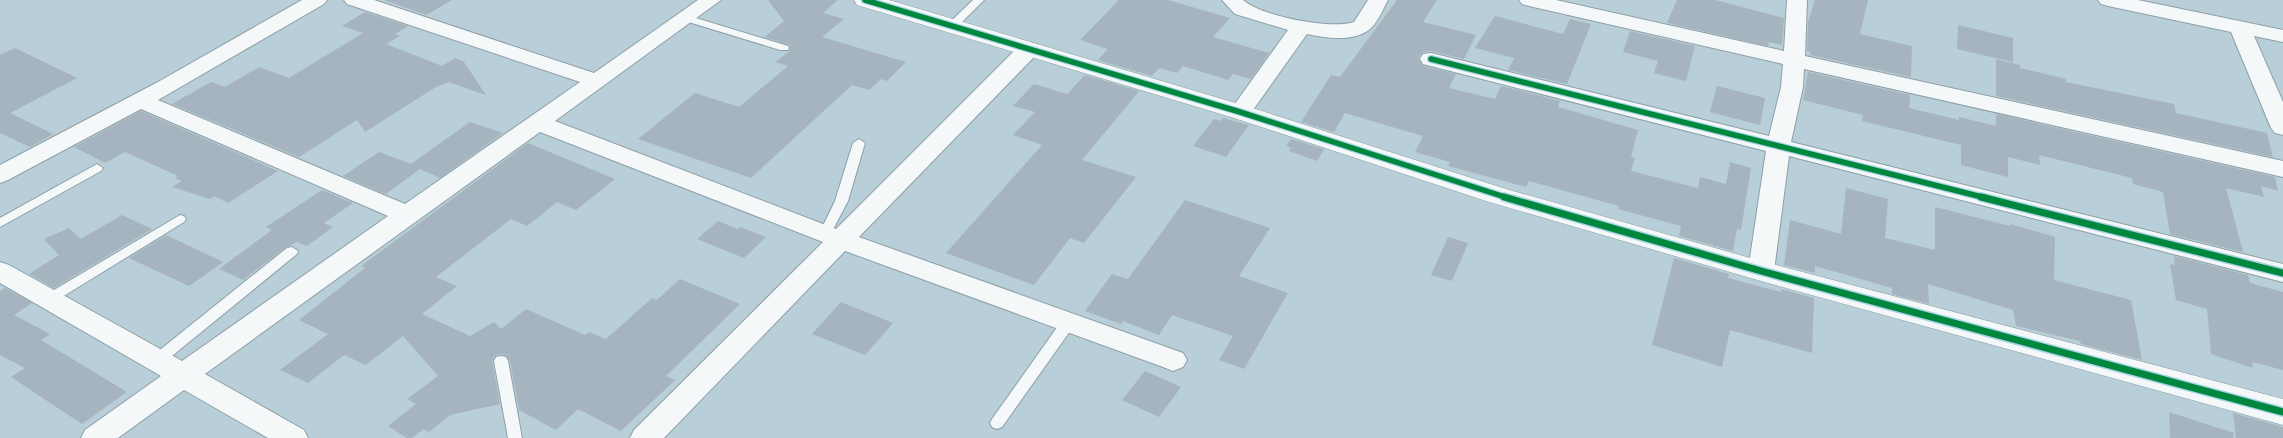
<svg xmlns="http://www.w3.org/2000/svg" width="2283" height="438" viewBox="0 0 2283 438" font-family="Raleway,sans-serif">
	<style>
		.building { fill: #a5b4be }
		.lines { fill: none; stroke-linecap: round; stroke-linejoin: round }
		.service-casing { stroke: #8e9fa7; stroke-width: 2 }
		.minor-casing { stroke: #8e9fa7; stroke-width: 2 }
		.tertiary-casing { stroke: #8e9fa7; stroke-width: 1 }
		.service { fill: #f4f8f9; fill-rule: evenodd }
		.minor { fill: #f4f8f9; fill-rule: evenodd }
		.tertiary { fill: #f4f8f9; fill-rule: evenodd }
		.cycleway-far1-casing { stroke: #aad3e7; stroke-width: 8 }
		.cycleway-casing { stroke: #aad3e7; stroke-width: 10 }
		.cycleway-far1 { stroke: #00873e; stroke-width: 5.5 }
		.cycleway { stroke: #00873e; stroke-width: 7 }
	</style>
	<rect width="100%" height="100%" fill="#b8ced9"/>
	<g class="building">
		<polygon points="384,0 452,0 426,15"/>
		<polygon points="768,0 838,0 823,13 844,19 822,37 906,62 887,81 881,79 869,90 852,85 751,178 638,139 695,93 739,107 788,66 775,62 790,51 790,45 765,37 784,21"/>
		<polygon points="1119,0 1168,0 1230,18 1213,37 1269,53 1251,79 1233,74 1228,80 1183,66 1177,73 1159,68 1152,76 1098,60 1108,49 1080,40"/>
		<polygon points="1397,0 1437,0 1423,22 1476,35 1464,59 1431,51 1423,52 1418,58 1423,66 1456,74 1449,88 1495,99 1501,86 1560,101 1558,107 1638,130 1631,157 1635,158 1631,171 1698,188 1700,177 1726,184 1730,162 1751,168 1741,230 1737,229 1733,251 1679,236 1681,226 1618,209 1619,206 1529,181 1526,187 1448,166 1450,162 1415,152 1423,136 1345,113 1334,132 1301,122 1331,75 1340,77"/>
		<polygon points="1677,0 1715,0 1784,18 1782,45 1769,42 1768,46 1667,23"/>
		<polygon points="1815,0 1868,0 1860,34 1912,46 1911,77 1810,55 1811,52 1807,51 1808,22"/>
		<polygon points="365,12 408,26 395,34 400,36 386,44 442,66 455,58 464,62 486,95 448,82 436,87 365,132 357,120 299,157 172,104 211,82 225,87 259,67 289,78 363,33 342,26"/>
		<polygon points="1495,16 1563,34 1570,19 1591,24 1567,84 1508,70 1514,58 1475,48"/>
		<polygon points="1958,25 2013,38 2013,62 1957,49"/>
		<polygon points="1630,31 1695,46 1686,81 1654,73 1658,61 1623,52"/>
		<polygon points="15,48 77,78 10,113 53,134 30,147 0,133 0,55"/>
		<polygon points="1996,59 2020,65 2020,68 2066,79 2066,82 2174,104 2176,113 2267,133 2273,157 1996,96"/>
		<polygon points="1808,72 1910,95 1909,108 1959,120 1959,117 1996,126 1996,114 2275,177 2278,191 2261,186 2264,197 2226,188 2243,252 2170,234 2163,192 2133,184 2132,178 2039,155 2040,165 2008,157 2008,177 1961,165 1961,145 1862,121 1863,115 1803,100"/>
		<polygon points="1085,75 1139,91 1082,160 1136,177 1084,243 1070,238 1034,285 946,253 1042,145 1013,135 1035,112 1013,106 1034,84 1067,94"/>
		<polygon points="1717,86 1765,98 1760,125 1710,112"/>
		<polygon points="141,111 278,171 228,203 214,196 210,199 172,187 182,181 175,178 178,176 125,152 105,163 74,147"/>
		<polygon points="1223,118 1249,125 1226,157 1193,146 1214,119 1220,121"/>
		<polygon points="470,122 503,133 440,178 420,169 386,194 343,176 379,152 411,164"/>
		<polygon points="1291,139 1324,149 1317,161 1289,151 1291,148 1286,146"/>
		<polygon points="528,143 615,179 576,210 557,202 527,226 511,219 436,277 457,286 422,314 470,336 494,322 501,329 526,309 585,335 589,332 606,339 652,298 657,300 680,279 740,304 666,376 675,380 621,431 578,409 556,430 519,410 510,361 506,355 501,354 494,356 492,361 500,404 450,415 429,432 423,429 412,438 407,438 388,426 416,404 407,399 438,376 403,336 366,365 344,355 308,383 280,370 328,334 299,320 365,268 361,266"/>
		<polygon points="1846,188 1888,199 1885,238 1935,250 1935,207 2010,226 2010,224 2055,237 2054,280 2131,300 2142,360 2081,344 2080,341 2016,326 2013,310 1928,284 1929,304 1892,294 1892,288 1815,266 1815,273 1784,265 1790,220 1841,234"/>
		<polygon points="322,190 353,203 324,223 333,227 307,246 297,242 286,247 243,280 219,269 272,230 266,227"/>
		<polygon points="1185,200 1270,228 1239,276 1288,293 1244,369 1219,360 1233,336 1172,315 1159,335 1123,321 1121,324 1085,311 1112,274 1128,279"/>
		<polygon points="122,215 152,229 54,288 29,274 59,255 44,239 69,228 81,239"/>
		<polygon points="718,221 738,229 740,227 766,237 744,258 697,239"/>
		<polygon points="166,235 223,262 189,286 129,258"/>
		<polygon points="1448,237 1468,243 1452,281 1431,275"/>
		<polygon points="2174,256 2248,275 2250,283 2283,292 2283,370 2252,362 2253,368 2211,354 2207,309 2176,300 2170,264 2175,265"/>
		<polygon points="1674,258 1729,274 1728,278 1781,292 1781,289 1814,298 1812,353 1730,330 1722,367 1652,345"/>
		<polygon points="5,288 32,303 14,315 50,334 41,340 127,392 82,424 11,377 25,368 0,355 0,291"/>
		<polygon points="841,302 893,323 865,355 812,334"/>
		<polygon points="1145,371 1181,387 1159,417 1122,400"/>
		<polygon points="2169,412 2234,433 2233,438 2170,438"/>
		<polygon points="2233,413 2283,427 2283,438 2236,438"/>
	</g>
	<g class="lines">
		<g class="service-casing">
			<g id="service">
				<polygon points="973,0 984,0 956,28 948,28 948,24"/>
				<polygon points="686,15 788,46 789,48 788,50 780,50 682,20 681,18"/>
				<polygon points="859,139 865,143 848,201 829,237 821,237 819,234 835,201 853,143"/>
				<polygon points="97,164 103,168 101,171 0,227 0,218"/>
				<polygon points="180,215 184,216 186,219 184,222 54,302 44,302 42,299 44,296"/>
				<polygon points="292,247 298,251 297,254 161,365 151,365 149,361 151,357 287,248"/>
				<polygon points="1068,318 1073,319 1075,323 1073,327 1002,427 997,429 992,427 990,423 992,419 1063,319"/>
				<polygon points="501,356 506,357 508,361 522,438 508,438 494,361 496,357"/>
			</g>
		</g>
		<g class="minor-casing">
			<g id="minor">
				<polygon points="302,0 327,0 324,4 158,100 405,204 580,82 347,4 344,0 374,0 594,73 698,0 721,0 555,121 836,229 1021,44 1029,43 1037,44 1040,49 1037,54 859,237 1183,353 1187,360 1183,367 1173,371 1163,367 845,251 664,438 630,438 634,430 823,242 540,132 205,374 304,430 308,438 268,438 184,390 118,438 81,438 85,430 161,376 0,283 0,262 9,265 182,361 388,216 141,109 8,180 0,183 0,165 158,82"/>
				<path d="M1222,0H1243C1260,16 1332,30 1354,22L1368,0H1388C1383,9 1379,20 1372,27C1357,43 1325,38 1307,34L1248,117L1240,119L1232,117L1229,112L1288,30L1235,14Z"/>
				<polygon points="1519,0 1556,0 1784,51 1787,0 1807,0 1805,56 2283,161 2283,177 1804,69 1803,87 1791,142 2283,264 2283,282 1789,156 1774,271 1770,277 1761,280 1752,277 1748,271 1766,151 1423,64 1420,59 1423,54 1431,53 1769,136 1781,87 1783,64 1529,6 1522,4"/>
				<polygon points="2098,0 2138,0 2283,30 2283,42 2254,36 2283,102 2283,135 2275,133 2271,128 2231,32 2108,6 2101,4"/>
			</g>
		</g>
		<g class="tertiary-casing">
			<polygon id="tertiary" points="854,0 889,0 1249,107 1506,189 1761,261 2283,399 2283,425 1761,281 1486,201 1231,117 857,5"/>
		</g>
		<use href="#service" class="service"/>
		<use href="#minor" class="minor"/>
		<use href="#tertiary" class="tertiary"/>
		<g class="cycleway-far1-casing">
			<g id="cycleway-far1">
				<polyline points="865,0 1240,112 1508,198"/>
				<polyline points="1431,59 1986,198"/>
			</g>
		</g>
		<g class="cycleway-casing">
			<g id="cycleway">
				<polyline points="1504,197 1761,271 2283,412"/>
				<polyline points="1981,197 2283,273"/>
			</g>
		</g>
		<use href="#cycleway-far1" class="cycleway-far1"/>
		<use href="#cycleway" class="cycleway"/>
	</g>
</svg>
